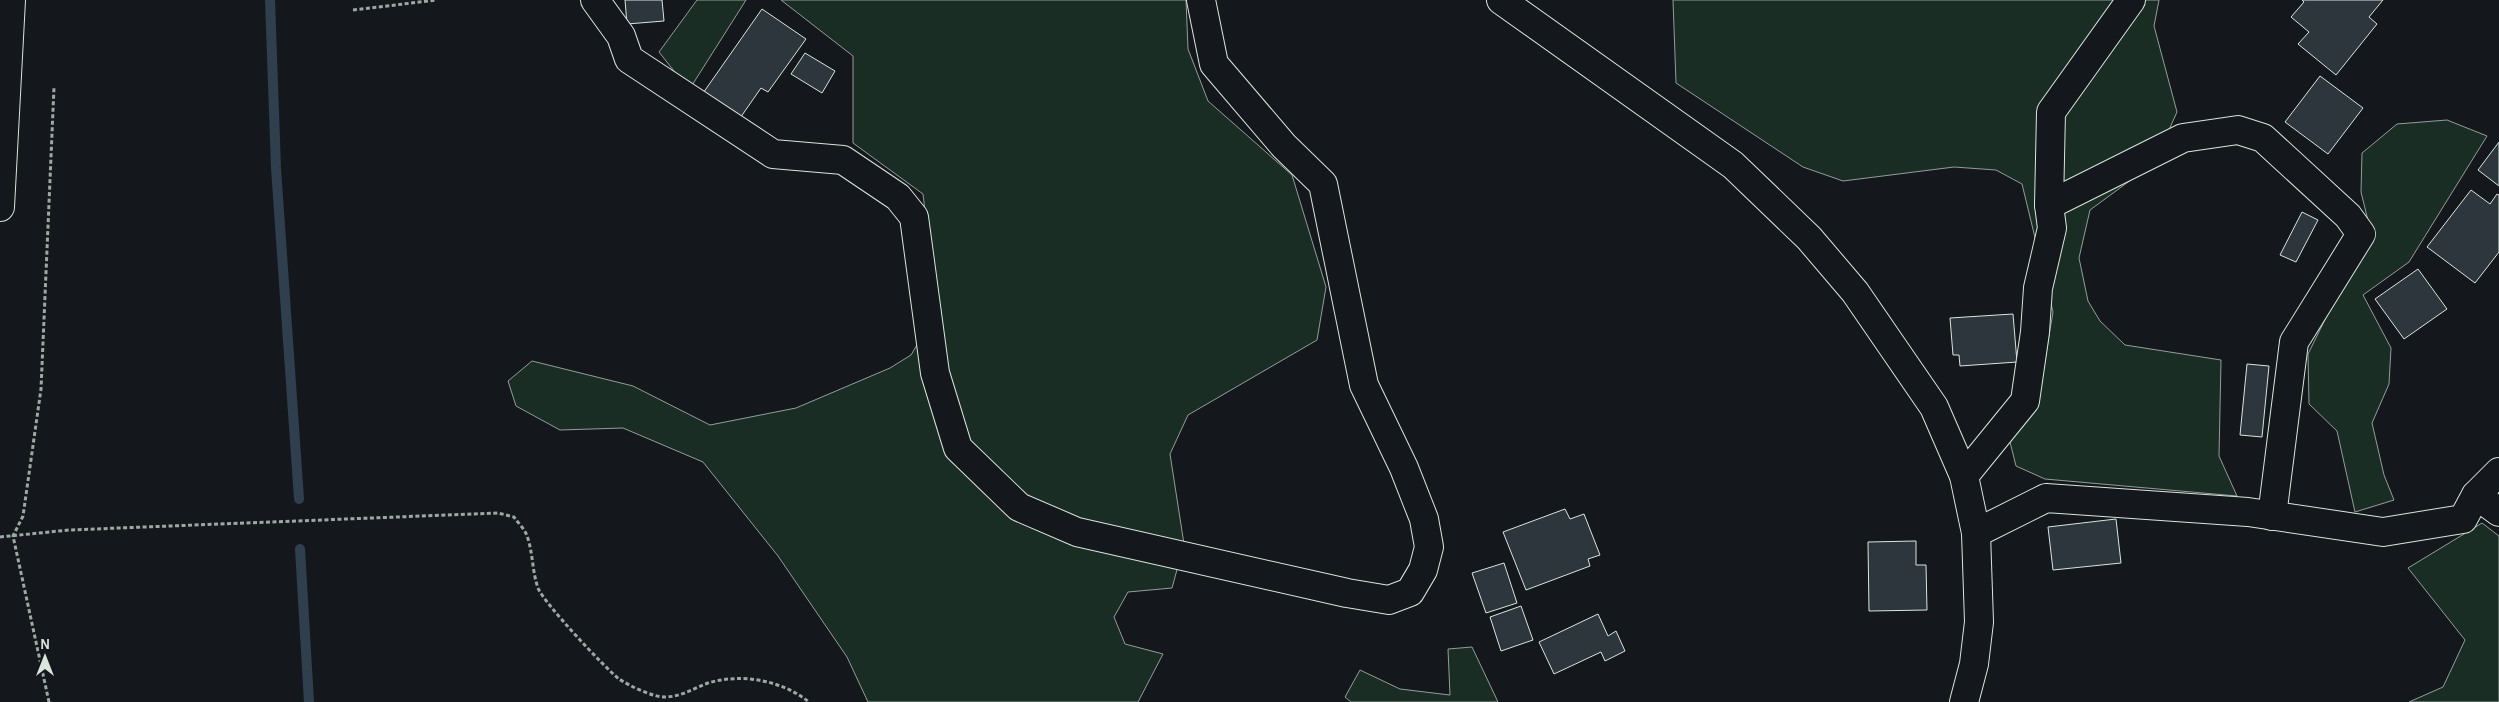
<svg xmlns="http://www.w3.org/2000/svg" width="2499" height="702" viewBox="0 0 2499 702" font-family="'Alegreya Sans',sans-serif">
	<style>
		.green { fill: #1a2d24; stroke: #939e99 }
		.lines { fill: none; stroke-linecap: round; stroke-linejoin: round }
		.stream { stroke: #2f3f4d; stroke-width: 10 }
		.building { fill: #2c363c; stroke: #d8e6dc }
		.minor-casing { stroke: #d8e6dc; stroke-width: 30 }
		.path { stroke: #9da8a2; stroke-width: 3; stroke-dasharray: 4 2.5; stroke-linecap: butt }
		.minor { stroke: #14181c; stroke-width: 28 }
	</style>
	<rect width="100%" height="100%" fill="#14181c"/>
	<g class="green">
		<polygon points="697,0 746,0 689,90 659,52"/>
		<polygon points="781,0 1186,0 1188,49 1208,101 1292,175 1326,287 1317,340 1188,415 1170,454 1184,544 1172,588 1128,592 1114,617 1125,644 1163,654 1138,702 868,702 847,657 778,556 703,462 623,428 560,430 516,406 508,381 532,361 633,386 710,425 796,408 890,368 911,355 937,311 923,194 853,143 853,56"/>
		<polygon points="1673,0 2159,0 2154,26 2177,112 2154,163 2090,210 2079,258 2088,301 2100,321 2125,345 2221,360 2219,456 2237,496 2045,479 2016,466 2008,434 2038,403 2053,312 2022,184 1996,170 1954,167 1843,181 1803,167 1676,83"/>
		<polygon points="2447,120 2487,136 2409,262 2363,295 2391,348 2389,384 2372,423 2384,475 2394,500 2355,512 2337,431 2309,404 2308,354 2345,279 2371,233 2361,192 2362,153 2397,124"/>
		<polygon points="2482,523 2499,536 2499,702 2409,702 2443,687 2465,640 2408,568"/>
		<polygon points="1472,647 1498,702 1351,702 1345,697 1360,670 1400,689 1450,695 1448,649"/>
	</g>
	<g class="lines">
		<g class="stream">
			<polyline points="270,0 276,168 299,499"/>
			<polyline points="300,549 309,702"/>
		</g>
	</g>
	<g class="building">
		<polygon points="625,0 662,0 664,21 627,24"/>
		<polygon points="2302,0 2383,0 2369,17 2377,24 2336,75 2298,44 2309,32 2291,17 2304,2"/>
		<polygon points="762,9 806,39 768,92 761,88 738,121 701,96"/>
		<polygon points="805,53 835,71 822,93 791,74"/>
		<polygon points="2320,76 2363,108 2328,154 2285,122"/>
		<polygon points="2499,142 2499,186 2478,170"/>
		<polygon points="2471,190 2490,204 2497,194 2499,195 2499,252 2475,283 2427,247"/>
		<polygon points="2302,212 2318,220 2296,262 2280,255"/>
		<polygon points="2418,269 2447,309 2404,339 2375,299"/>
		<polygon points="2013,314 2017,362 1960,366 1959,355 1953,355 1950,318"/>
		<polygon points="2247,364 2269,366 2262,437 2240,435"/>
		<polygon points="1565,509 1570,519 1584,514 1600,555 1588,559 1590,566 1526,590 1503,532"/>
		<polygon points="2116,519 2121,563 2053,570 2048,527"/>
		<polygon points="1916,541 1916,565 1926,565 1927,610 1869,611 1868,542"/>
		<polygon points="1504,563 1517,603 1486,613 1472,573"/>
		<polygon points="1521,606 1533,640 1501,651 1490,617"/>
		<polygon points="1598,614 1608,636 1616,631 1625,651 1605,661 1601,652 1554,674 1539,642"/>
	</g>
	<g class="lines">
		<g class="minor-casing">
			<g id="minor">
				<polyline points="595,0 621,36 629,59 773,154 843,160 898,197 914,217 935,373 958,448 1019,507 1077,532 1347,593 1389,600 1410,592 1423,570 1429,547 1424,519 1404,468 1364,385 1323,184 1284,146 1214,64 1201,0"/>
				<polyline points="1501,0 1733,165 1809,238 1855,292 1934,407 1964,476 1976,533 1979,622 1974,664 1964,702"/>
				<polyline points="2049,205 2183,138 2238,130 2263,138 2348,216 2361,234 2294,342 2272,516"/>
				<polyline points="0,207 11,0"/>
				<polyline points="1964,476 2025,401 2035,332 2038,288 2052,228 2049,205 2051,112 2131,0"/>
				<polyline points="2476,495 2499,512"/>
				<polyline points="1976,533 2046,498 2248,512 2383,532 2463,519 2476,495 2499,472"/>
			</g>
		</g>
		<g class="path">
			<polyline points="353,10 437,0"/>
			<path d="M0,537L69,530L498,513L514,517C518,523 525,529 527,536C533,552 532,571 538,588C543,602 605,668 619,679C630,686 652,697 665,697C681,697 694,688 708,683C742,673 781,680 809,702"/>
			<polyline points="49,702 13,536 23,516 41,389 54,87"/>
		</g>
		<use href="#minor" class="minor"/>
	</g>
	<g transform="translate(45 657)" stroke="#14181c" stroke-width="4" paint-order="stroke">
	<path d="M0-4L9 19L0 12L-9 19Z" fill="#d8e6dc"/>
	<text y="-8" font-size="14" font-weight="bold" text-anchor="middle" fill="#d8e6dc">N</text>
	</g>
</svg>
